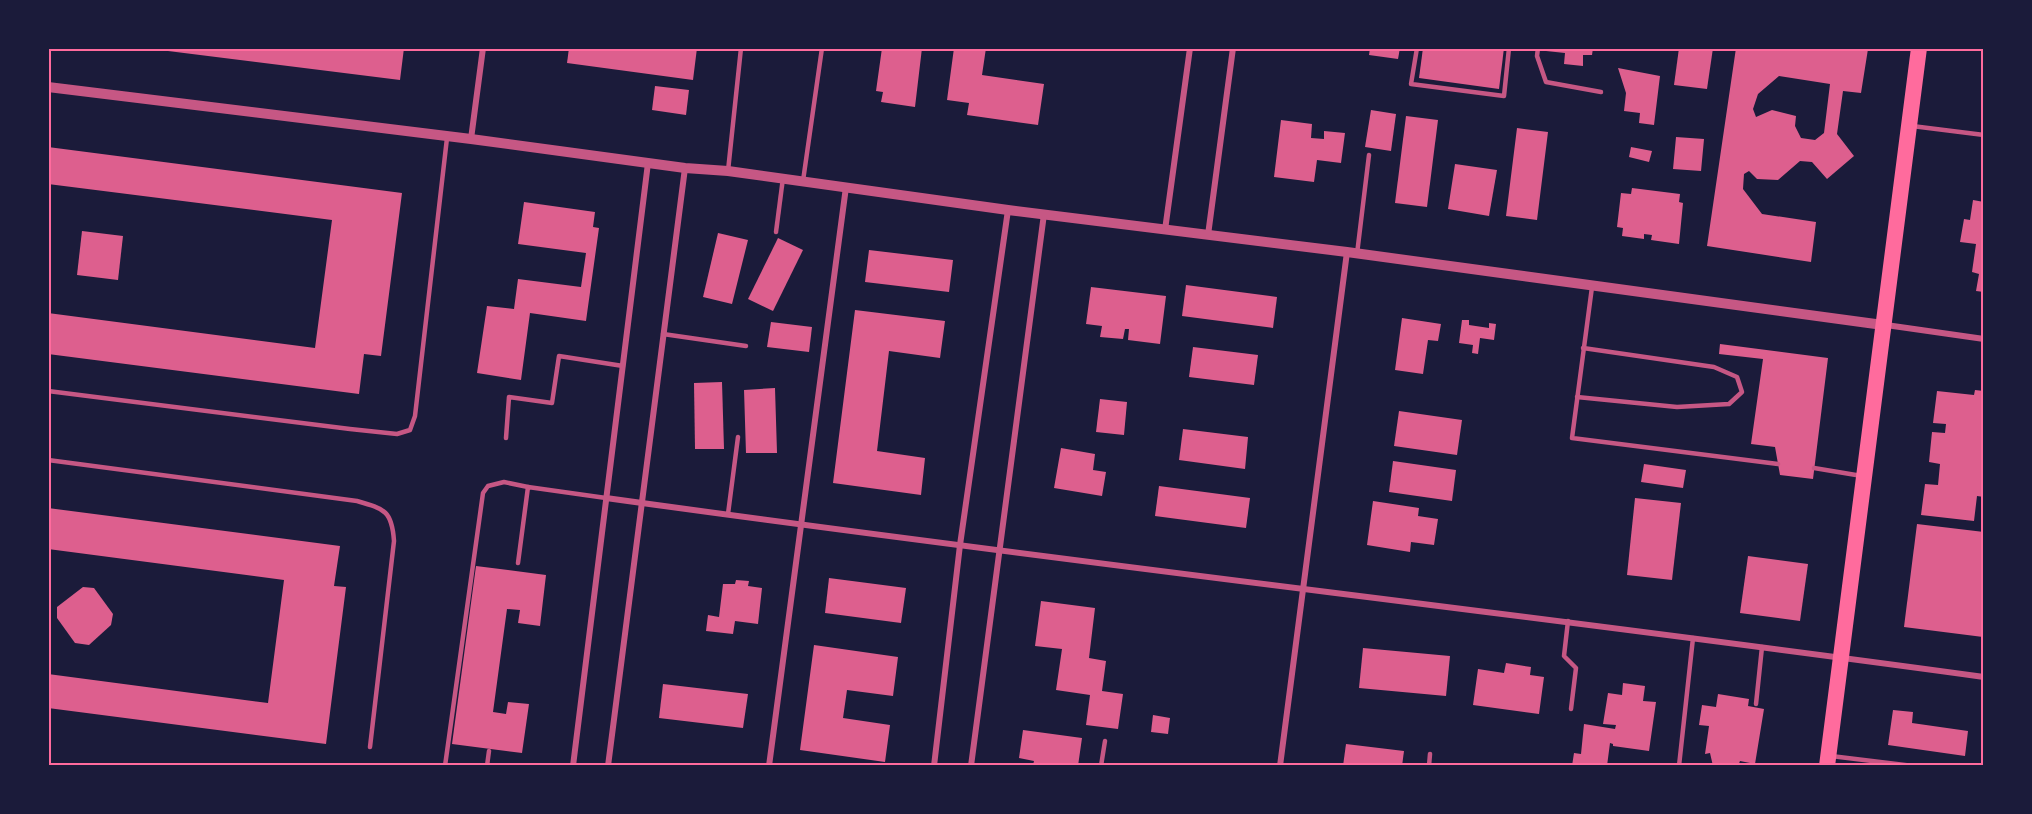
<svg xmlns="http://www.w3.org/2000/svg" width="2032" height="814" viewBox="0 0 2032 814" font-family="'Fira Sans',sans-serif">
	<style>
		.building { fill: #dd5f8e; fill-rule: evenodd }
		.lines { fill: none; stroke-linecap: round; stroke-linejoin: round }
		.service { stroke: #c65784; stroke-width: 4.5 }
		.minor { stroke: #c65784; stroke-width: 6 }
		.tertiary { stroke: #c65784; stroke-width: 10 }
		.trunk { stroke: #ff6b9d; stroke-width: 16 }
		.neatline { fill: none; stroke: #ff6b9d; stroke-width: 2 }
	</style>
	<rect width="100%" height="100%" fill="#1b1b3a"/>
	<g class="building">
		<polygon points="152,48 404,48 400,80 152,49"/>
		<polygon points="569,48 697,48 693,80 567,63"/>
		<polygon points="882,48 922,48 915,107 881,102 883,92 876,91"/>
		<polygon points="954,48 986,48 982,75 1044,84 1038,125 967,115 969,103 947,100"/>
		<polygon points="1370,48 1400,48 1398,59 1369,55"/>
		<polygon points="1423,48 1504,48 1499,89 1419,78"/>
		<polygon points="1546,48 1593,48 1592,55 1583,55 1583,66 1564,64 1565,53 1546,51"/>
		<polygon points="1679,48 1713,48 1707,89 1674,85"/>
		<path d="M1736,48L1868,49L1861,93L1843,91L1837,134L1854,156L1827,179L1812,162L1800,161L1778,180L1757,179L1749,171L1744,174L1743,189L1762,214L1816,222L1811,262L1707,246ZM1779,76L1830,84L1824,133L1815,140L1801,138L1795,126L1796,116L1772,110L1756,117L1753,109L1758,94Z"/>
		<polygon points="1618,68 1660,76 1654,125 1639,123 1640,113 1624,111 1626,93"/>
		<polygon points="655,86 689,90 686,115 652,110"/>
		<polygon points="1371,110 1396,114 1391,151 1365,147"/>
		<polygon points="1406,116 1438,120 1427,207 1395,203"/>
		<polygon points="1281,120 1312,124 1311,138 1324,139 1324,131 1345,133 1341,163 1317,160 1314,182 1274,177"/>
		<polygon points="1517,128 1548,132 1537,220 1506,216"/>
		<polygon points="1676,137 1704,139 1701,171 1673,169"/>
		<polygon points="48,147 402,193 381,356 364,354 359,394 48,354 48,313 315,348 332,220 48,184"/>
		<polygon points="1631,147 1652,151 1649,162 1629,157"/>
		<polygon points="1455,164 1497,170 1489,216 1448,209"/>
		<polygon points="1632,188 1680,194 1679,202 1683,203 1679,244 1651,240 1652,235 1644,234 1644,239 1622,236 1623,228 1617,227 1621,193 1631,194"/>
		<polygon points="1973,200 1984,202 1984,292 1976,291 1979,274 1972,272 1976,244 1960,242 1964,219 1970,220"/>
		<polygon points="524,202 595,212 593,227 599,228 586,321 530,313 521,380 477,373 487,306 514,309 518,279 581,287 586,253 518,244"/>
		<polygon points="82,231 123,236 118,280 77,275"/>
		<polygon points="718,233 748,240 732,304 703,297"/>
		<polygon points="778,238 803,250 773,311 748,299"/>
		<polygon points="869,250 953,260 949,292 865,282"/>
		<polygon points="1186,285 1277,297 1273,328 1182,316"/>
		<polygon points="1091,287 1166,296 1160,344 1128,340 1129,329 1125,329 1123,339 1100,337 1102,326 1086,324"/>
		<polygon points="855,310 945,321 940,358 889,351 877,451 925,458 921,495 833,483"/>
		<polygon points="1402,318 1441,324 1438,341 1428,340 1423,374 1395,370"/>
		<polygon points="1462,320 1469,320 1469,325 1489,328 1489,323 1496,324 1494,340 1480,338 1478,354 1472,353 1473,345 1459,343"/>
		<polygon points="771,322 812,327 809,352 767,347"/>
		<polygon points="1720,344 1828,358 1813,479 1780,475 1775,447 1751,444 1763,359 1719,354"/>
		<polygon points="1193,347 1258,355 1254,385 1189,377"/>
		<polygon points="722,382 724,449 695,449 694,383"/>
		<polygon points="775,388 777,453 746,453 744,390"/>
		<polygon points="1975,390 1984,391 1984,444 1981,463 1984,464 1984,497 1977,496 1974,521 1921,515 1925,484 1938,485 1940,464 1929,462 1932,432 1945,433 1946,424 1933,423 1937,391 1974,395"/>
		<polygon points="1100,399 1127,402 1124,435 1096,432"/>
		<polygon points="1399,411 1462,420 1457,455 1394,446"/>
		<polygon points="1183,429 1248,437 1245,469 1179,460"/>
		<polygon points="1061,448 1095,454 1093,470 1106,472 1102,496 1054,488"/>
		<polygon points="1393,461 1456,470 1452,501 1389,492"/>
		<polygon points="1644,464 1686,470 1683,488 1641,482"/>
		<polygon points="1159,486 1250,498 1246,528 1155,516"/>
		<polygon points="1635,498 1681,503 1672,580 1627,575"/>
		<polygon points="1373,501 1419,508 1418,516 1438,519 1434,545 1411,542 1410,552 1367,545"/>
		<polygon points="48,508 340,546 334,586 346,587 326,744 48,708 48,674 268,703 284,580 48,549"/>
		<polygon points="1917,524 1984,532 1983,637 1904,627"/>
		<polygon points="1748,556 1808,564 1800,621 1740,613"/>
		<polygon points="476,566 546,575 540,626 518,623 520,610 507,609 493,712 506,714 508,702 529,704 522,753 452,744"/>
		<polygon points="829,578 906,588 901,623 825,613"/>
		<polygon points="736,580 749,581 748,586 762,588 758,624 735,621 733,634 706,631 708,615 719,617 723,584 735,584"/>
		<polygon points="83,587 94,588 113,614 111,625 89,645 75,643 57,618 57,607"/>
		<polygon points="1041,601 1095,608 1089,658 1106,661 1102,691 1123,694 1118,729 1086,725 1090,695 1056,690 1062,649 1035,646"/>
		<polygon points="814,645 898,657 893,696 847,690 843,718 890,725 885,762 800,750"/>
		<polygon points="1363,648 1450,656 1446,696 1359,688"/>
		<polygon points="1506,663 1531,667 1530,675 1544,677 1539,714 1473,705 1478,669 1504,673"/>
		<polygon points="1623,683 1645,686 1643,701 1656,702 1649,751 1613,746 1613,744 1610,743 1607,766 1572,766 1574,753 1581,754 1584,724 1615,729 1616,725 1603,724 1608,693 1622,695"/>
		<polygon points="663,684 748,694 743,728 659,718"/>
		<polygon points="1718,694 1749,699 1748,706 1764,709 1755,764 1740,761 1738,766 1713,766 1710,753 1705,754 1709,726 1699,725 1702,705 1716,707"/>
		<polygon points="1893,710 1913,712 1912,723 1968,731 1965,756 1888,745"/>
		<polygon points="1153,715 1170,718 1168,734 1151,732"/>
		<polygon points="1023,730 1082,738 1078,766 1041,766 1033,765 1034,761 1019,758"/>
		<polygon points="1346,744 1404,751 1402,766 1343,766"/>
	</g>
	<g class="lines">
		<g class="service">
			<polyline points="1417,48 1411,84 1504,96 1509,48"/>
			<polyline points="1538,48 1537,56 1546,82 1601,92"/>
			<polyline points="1912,126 1984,135"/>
			<polyline points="728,171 741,48"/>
			<polyline points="803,181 822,48"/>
			<polyline points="776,232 783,178"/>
			<polyline points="1357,254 1369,155"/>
			<polyline points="1592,287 1572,438 1778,464"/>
			<polyline points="663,334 746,346"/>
			<polyline points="48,391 350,429 397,434 410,430 415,416 447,138"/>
			<polyline points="1577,397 1677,407 1729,404 1742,392 1737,377 1714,367 1583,348"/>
			<polyline points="506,438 509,397 552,403 559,356 623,366"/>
			<path d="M48,460L357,501C385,509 392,511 394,541L370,747"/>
			<polyline points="1814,468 1862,476"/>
			<polyline points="728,514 738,437"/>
			<polyline points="518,563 528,487 606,498"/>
			<polyline points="1568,621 1564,656 1576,668 1571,709"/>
			<polyline points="1756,704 1762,647"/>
			<polyline points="1831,756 1913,766"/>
			<polyline points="445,766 483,493 488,486 504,482 528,487"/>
			<polyline points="487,766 489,751"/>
			<polyline points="1101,766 1105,741"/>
			<polyline points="1429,766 1430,754"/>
			<polyline points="1679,766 1693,638"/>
		</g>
		<g class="minor">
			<polyline points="471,139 483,48"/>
			<polyline points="1165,230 1190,48"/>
			<polyline points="1208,235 1233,48"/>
			<polyline points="1886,325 1984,339"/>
			<path d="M606,498C1064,562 1525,614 1984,677"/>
			<polyline points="48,766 51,766"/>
			<polyline points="573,766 648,163"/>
			<polyline points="608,766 685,168"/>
			<polyline points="769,766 846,187"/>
			<polyline points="934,766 960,545 1008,210"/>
			<polyline points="971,766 1044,214"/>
			<polyline points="1280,766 1347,252"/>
		</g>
		<polyline class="tertiary" points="48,87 471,139 685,168 728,171 1008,210 1347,252 1883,325"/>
		<polyline class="trunk" points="1827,766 1919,48"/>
	</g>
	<rect width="2032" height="814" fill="none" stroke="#1b1b3a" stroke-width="99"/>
	<rect x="50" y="50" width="1932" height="714" class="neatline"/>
</svg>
